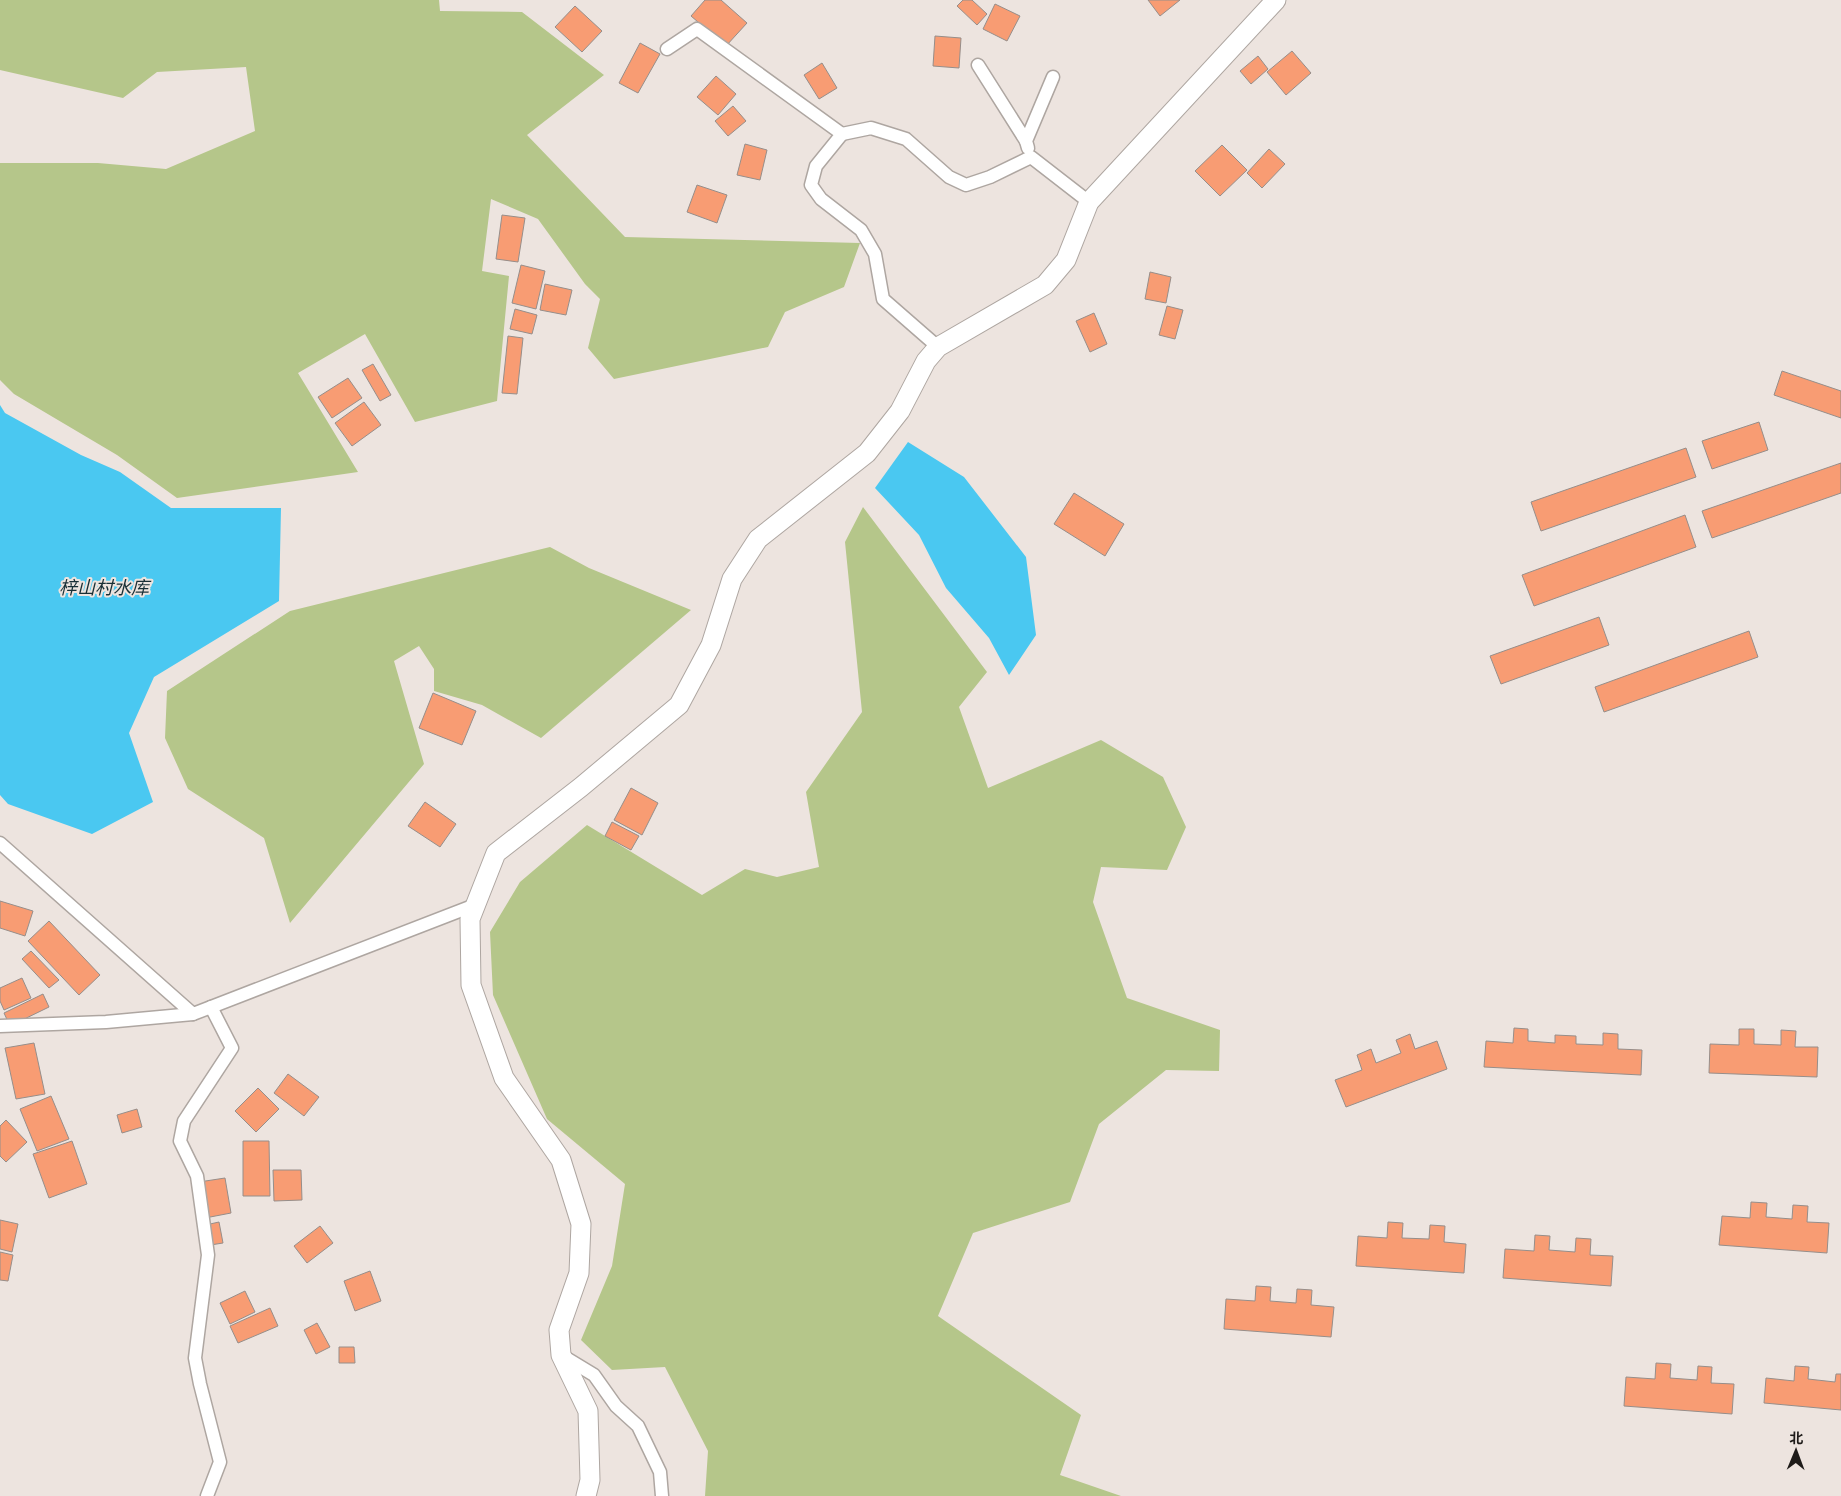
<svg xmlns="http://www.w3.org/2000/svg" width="1841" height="1496" viewBox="0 0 1841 1496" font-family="Ubuntu,'Noto Sans SC',sans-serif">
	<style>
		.green { fill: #b5c68a }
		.water { fill: #4ac8f1 }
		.building { fill: #f89c73; stroke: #968e8a }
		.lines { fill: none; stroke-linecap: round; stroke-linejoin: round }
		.street-casing { stroke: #aea6a1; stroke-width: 15 }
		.secondary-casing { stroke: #aea6a1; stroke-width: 21 }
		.street { stroke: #fff; stroke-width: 12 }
		.secondary { stroke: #fff; stroke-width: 19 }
		.labels { text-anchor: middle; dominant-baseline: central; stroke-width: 4; stroke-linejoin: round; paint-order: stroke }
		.water-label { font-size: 18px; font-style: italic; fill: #192f36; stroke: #ede4df }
	</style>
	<rect width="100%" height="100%" fill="#ede4df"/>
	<g class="green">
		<polygon points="0,0 439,0 440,11 522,12 604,75 527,135 625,237 860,243 844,287 785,312 768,347 614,379 588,348 600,299 585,284 538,219 491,199 482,271 509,276 497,401 415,422 365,334 298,373 358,472 177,498 117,455 14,394 0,380 0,163 98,163 166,169 255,131 246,67 157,72 123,98 0,70"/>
		<polygon points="863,507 987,672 959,707 988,788 1101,740 1163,777 1186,827 1167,870 1101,867 1093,902 1127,998 1220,1030 1219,1071 1166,1070 1099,1124 1070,1202 973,1233 938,1316 1081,1415 1060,1475 1121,1496 705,1496 708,1451 665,1367 612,1370 581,1340 612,1266 625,1184 547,1119 493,995 490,932 520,882 587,825 702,895 745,869 777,877 819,867 806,792 862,712 845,542"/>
		<polygon points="550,547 589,568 691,610 541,738 482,705 434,691 434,669 419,646 394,661 424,764 290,923 264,838 188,789 165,738 167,691 290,611"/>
	</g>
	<g class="water">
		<polygon points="0,405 5,413 81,455 120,472 171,508 281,508 279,601 154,677 129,733 153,802 92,834 8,804 0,795"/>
		<polygon points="908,442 964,477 1026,557 1036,635 1009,675 989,638 946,588 919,535 875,488"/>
	</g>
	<g class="building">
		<polygon points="705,0 721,0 747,23 726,46 691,16"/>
		<polygon points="963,0 972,0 987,14 977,25 957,6"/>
		<polygon points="1148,0 1180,0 1160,16"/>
		<polygon points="995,4 1020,16 1007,41 983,29"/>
		<polygon points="575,6 602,31 582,52 555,27"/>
		<polygon points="935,36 961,38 959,68 933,66"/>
		<polygon points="640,43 660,54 638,93 619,83"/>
		<polygon points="1292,51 1311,73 1286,95 1267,72"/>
		<polygon points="1258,56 1268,69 1251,84 1240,71"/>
		<polygon points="822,63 837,88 819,99 804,75"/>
		<polygon points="716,76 736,94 718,115 697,97"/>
		<polygon points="733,106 746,121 728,136 715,121"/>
		<polygon points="745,144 767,150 760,180 737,175"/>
		<polygon points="1222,145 1247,170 1220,196 1195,171"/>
		<polygon points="1269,149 1285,164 1262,188 1247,173"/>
		<polygon points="697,185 727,195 717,223 687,212"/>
		<polygon points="502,215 525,218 518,262 496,259"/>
		<polygon points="521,265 545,271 536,309 512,303"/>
		<polygon points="1150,272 1171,277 1166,303 1145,299"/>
		<polygon points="545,284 572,290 566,315 540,310"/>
		<polygon points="1167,306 1183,310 1175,339 1159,335"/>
		<polygon points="515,309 537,315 532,334 510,329"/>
		<polygon points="1094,313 1107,344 1090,352 1076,321"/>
		<polygon points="508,336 523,338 517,394 502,393"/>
		<polygon points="373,364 391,395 380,401 362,370"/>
		<polygon points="1782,371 1841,391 1841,418 1774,395"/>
		<polygon points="348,378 362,398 332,418 318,397"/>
		<polygon points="364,402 381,425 352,446 335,423"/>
		<polygon points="1759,422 1768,450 1712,469 1702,441"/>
		<polygon points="1686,448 1696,477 1541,531 1531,502"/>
		<polygon points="1841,463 1841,493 1712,538 1702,511"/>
		<polygon points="1074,493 1124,524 1105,556 1054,524"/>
		<polygon points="1685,515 1696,547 1534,606 1522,575"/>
		<polygon points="1599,617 1609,645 1501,684 1490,656"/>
		<polygon points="1749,631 1758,657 1604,712 1595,687"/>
		<polygon points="433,693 476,711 462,745 419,728"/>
		<polygon points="631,788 658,803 642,835 614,820"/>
		<polygon points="425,802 456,824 440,847 408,826"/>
		<polygon points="612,822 639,836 631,850 605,836"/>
		<polygon points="0,901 33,911 25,936 0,928"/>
		<polygon points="49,921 100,975 79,995 28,941"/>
		<polygon points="31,951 59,980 49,988 22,959"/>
		<polygon points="22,978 31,998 4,1010 0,1001 0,988"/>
		<polygon points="43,994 49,1007 10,1026 4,1013"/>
		<polygon points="1514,1028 1528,1029 1528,1041 1555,1043 1555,1035 1576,1036 1576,1044 1603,1045 1603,1033 1618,1034 1618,1049 1642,1050 1641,1075 1484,1067 1486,1041 1513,1043"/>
		<polygon points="1739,1029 1754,1029 1754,1044 1781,1045 1781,1030 1796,1031 1795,1047 1818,1047 1817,1077 1709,1073 1710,1044 1739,1045"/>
		<polygon points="1410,1034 1415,1049 1437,1041 1447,1069 1346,1107 1335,1080 1362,1070 1357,1055 1371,1049 1376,1063 1401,1053 1396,1040"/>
		<polygon points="34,1043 45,1094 16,1099 5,1048"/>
		<polygon points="288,1074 319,1097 304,1116 274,1093"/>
		<polygon points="258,1088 279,1109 256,1132 235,1111"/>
		<polygon points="51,1096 69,1139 37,1151 20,1109"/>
		<polygon points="137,1109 142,1127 122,1133 117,1115"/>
		<polygon points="6,1120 27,1142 6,1162 0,1156 0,1126"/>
		<polygon points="72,1141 87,1184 49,1198 33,1154"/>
		<polygon points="243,1141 269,1141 270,1196 243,1196"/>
		<polygon points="273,1170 301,1170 302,1200 274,1201"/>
		<polygon points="225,1178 231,1213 205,1218 199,1182"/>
		<polygon points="1751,1202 1767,1203 1766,1217 1792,1219 1793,1205 1808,1206 1807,1222 1829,1223 1827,1253 1719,1245 1722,1216 1750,1218"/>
		<polygon points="0,1220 18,1224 12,1252 0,1249"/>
		<polygon points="219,1222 223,1243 204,1246 201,1226"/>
		<polygon points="1388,1222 1403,1223 1402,1238 1429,1239 1430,1225 1445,1226 1444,1242 1466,1244 1464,1273 1356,1266 1358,1236 1387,1238"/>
		<polygon points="320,1226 333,1243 307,1263 294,1246"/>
		<polygon points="1535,1235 1550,1236 1549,1250 1575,1252 1576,1238 1591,1239 1590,1255 1613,1256 1611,1286 1503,1278 1505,1249 1534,1251"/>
		<polygon points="0,1252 13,1255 8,1281 0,1280"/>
		<polygon points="370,1271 381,1301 355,1311 344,1281"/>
		<polygon points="1256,1286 1271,1287 1270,1301 1296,1303 1297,1289 1312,1290 1311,1305 1334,1307 1331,1337 1224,1329 1226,1299 1255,1301"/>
		<polygon points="245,1291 255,1312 230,1324 220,1303"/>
		<polygon points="270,1308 278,1326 238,1343 230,1326"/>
		<polygon points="317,1323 330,1347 316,1354 304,1330"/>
		<polygon points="339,1347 354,1347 355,1363 339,1363"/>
		<polygon points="1656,1363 1671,1364 1670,1378 1697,1380 1698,1366 1712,1367 1711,1383 1734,1384 1732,1414 1624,1406 1626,1377 1655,1379"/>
		<polygon points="1795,1366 1809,1367 1808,1379 1835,1382 1836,1374 1841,1374 1841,1410 1764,1403 1766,1378 1794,1381"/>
	</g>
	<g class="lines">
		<g class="street-casing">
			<g id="street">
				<polyline points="667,49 697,29 842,134 816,166 811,185 821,199 861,230 875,254 883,299 938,347"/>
				<polyline points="978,65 1026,141"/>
				<polyline points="842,134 871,128 906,139 949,177 966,185 990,177 1031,157 1089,202"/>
				<polyline points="1028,148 1026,141 1053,77"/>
				<polyline points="0,843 193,1014 475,905"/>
				<polyline points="0,1026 106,1022 193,1014"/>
				<polyline points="561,1355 594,1375 616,1406 638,1426 660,1472 662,1496"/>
				<polyline points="207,1496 220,1462 200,1384 195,1358 208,1255 197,1176 180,1141 184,1121 232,1048 211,1007"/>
			</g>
		</g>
		<g class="secondary-casing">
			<polyline id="secondary" points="586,1496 590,1480 588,1411 561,1355 559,1330 579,1273 581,1224 561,1160 504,1078 471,985 470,919 496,853 581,787 679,705 711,645 732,579 758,539 867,453 900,411 926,361 938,347 1045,285 1066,260 1089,202 1276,0"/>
		</g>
		<use href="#street" class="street"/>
		<use href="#secondary" class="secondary"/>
	</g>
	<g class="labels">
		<g class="water-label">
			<text x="104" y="587">梓山村水库</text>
		</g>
	</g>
	<g transform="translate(1796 1451) rotate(1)" stroke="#ede4df" stroke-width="4" paint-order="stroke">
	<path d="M0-4L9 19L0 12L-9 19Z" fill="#1e1b19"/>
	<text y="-8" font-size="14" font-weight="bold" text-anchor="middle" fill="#1e1b19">北</text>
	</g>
</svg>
